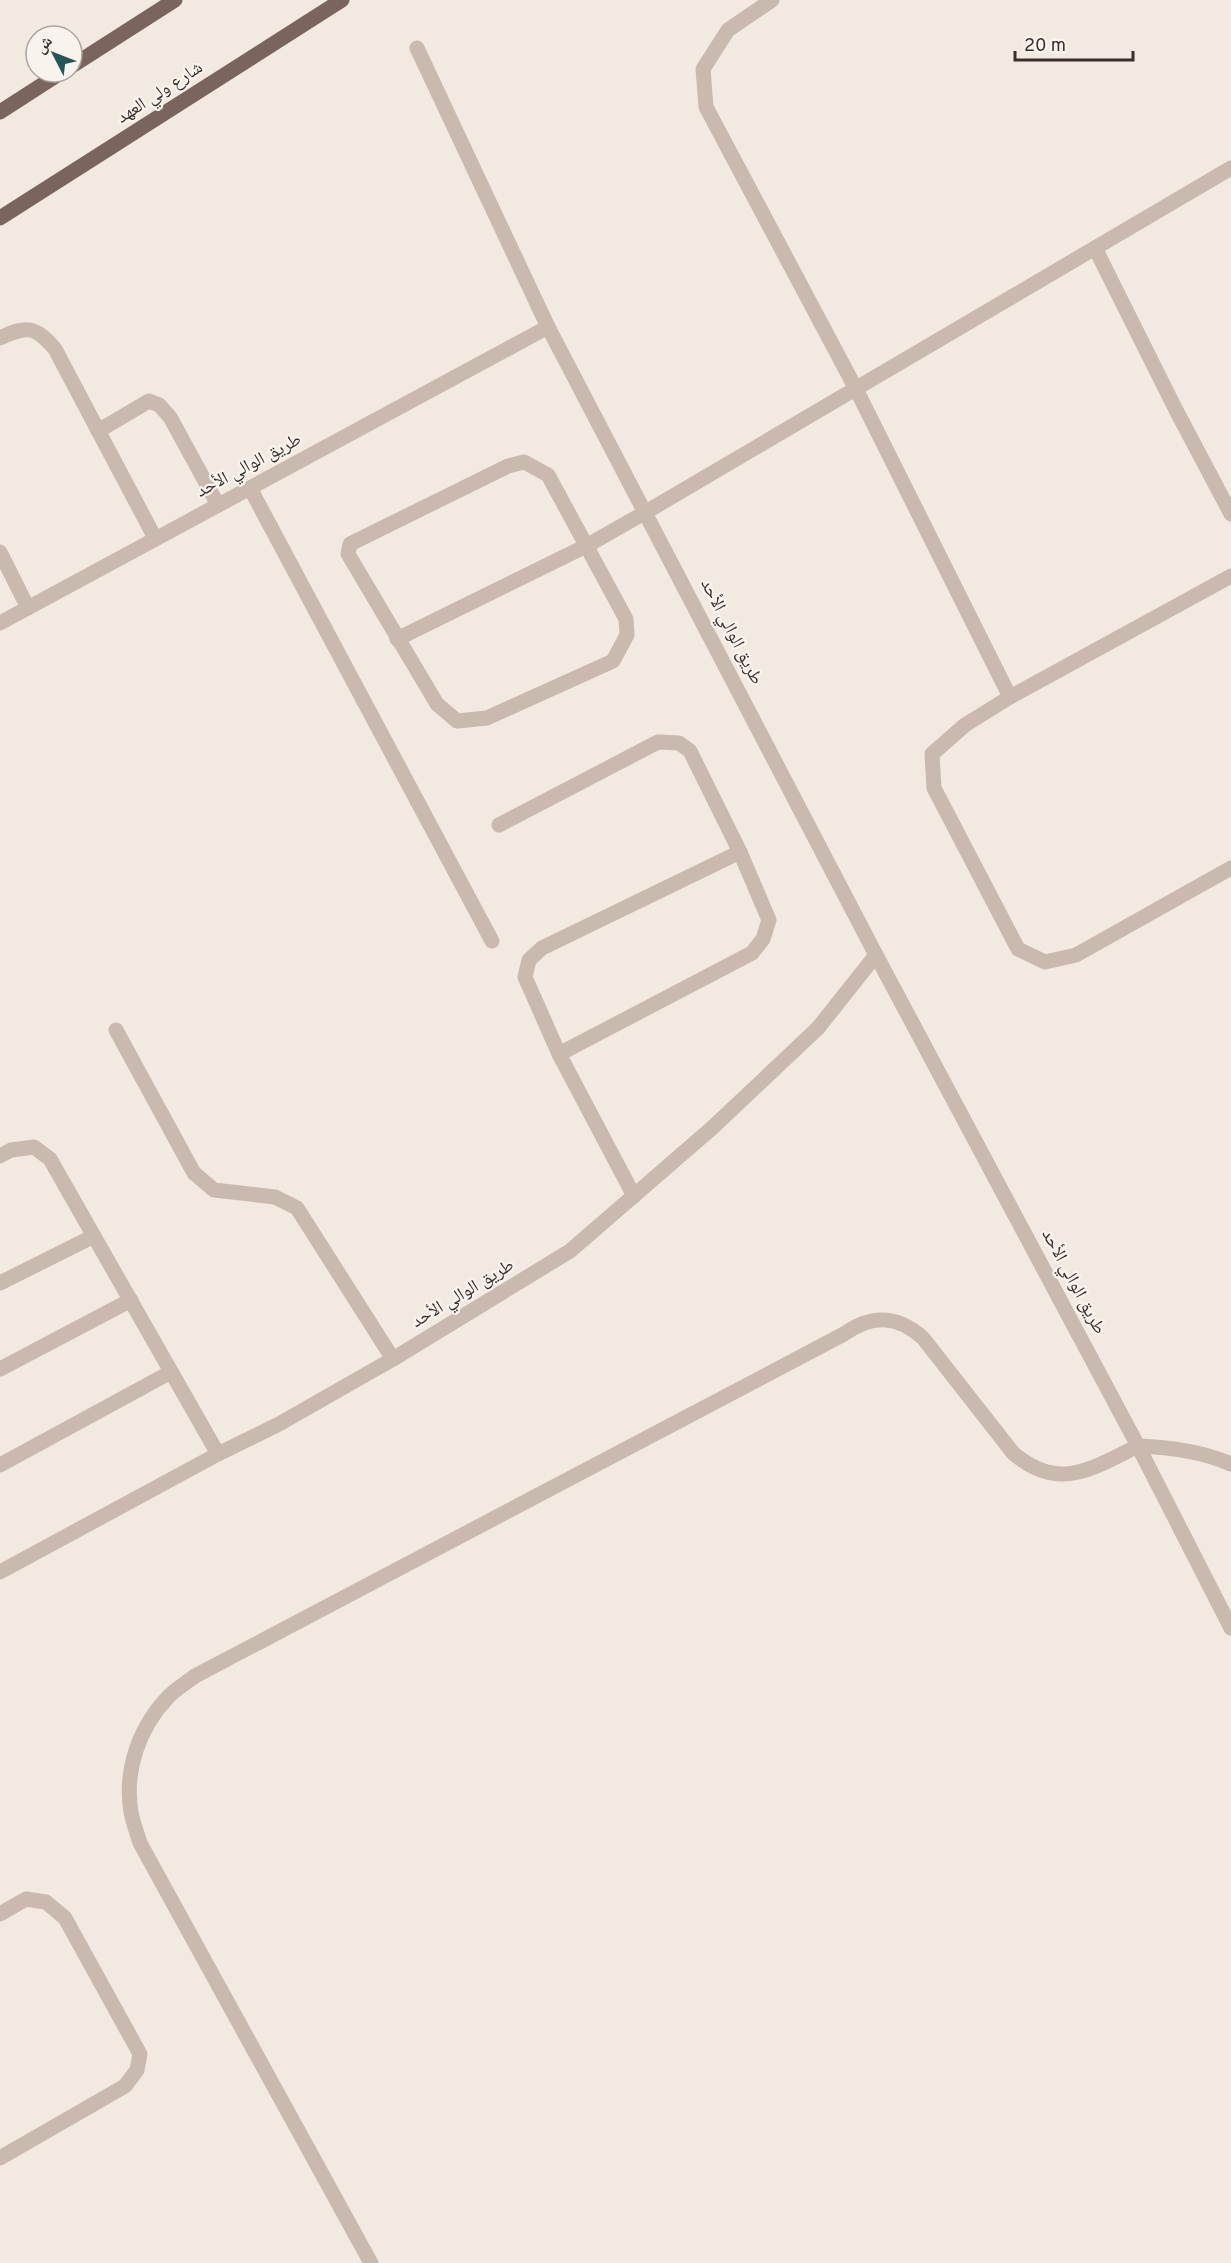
<svg xmlns="http://www.w3.org/2000/svg" width="1231" height="2263" viewBox="0 0 1231 2263" font-family="Overpass,'Noto Naskh Arabic',sans-serif">
	<style>
		.lines { fill: none; stroke-linecap: round; stroke-linejoin: round }
		.service { stroke: #c9b9ae; stroke-width: 15 }
		.minor { stroke: #c9b9ae; stroke-width: 15 }
		.primary { stroke: #79655e; stroke-width: 15 }
		.labels { text-anchor: middle; dominant-baseline: central; stroke-width: 4.5; stroke-linejoin: round; paint-order: stroke }
		.street-label { font-size: 18px; fill: #382f2c; stroke: #f9f3ee }
	</style>
	<rect width="100%" height="100%" fill="#f2e9e1"/>
	<g class="lines">
		<g class="service">
			<polyline points="772,0 728,30 703,69 706,107 856,389"/>
			<path d="M0,338C27,325 35,326 55,349L155,538"/>
			<polyline points="98,431 149,401 159,405 170,417 218,505"/>
			<polygon points="524,462 548,475 626,619 627,635 613,661 487,718 457,721 437,704 348,554 350,544 508,466"/>
			<polyline points="250,488 492,941"/>
			<polyline points="0,552 28,608"/>
			<polyline points="397,639 588,545 646,512"/>
			<polyline points="499,825 658,742 679,743 690,751 740,852 769,920 763,939 752,953 559,1054"/>
			<polyline points="116,1030 194,1173 214,1190 275,1197 297,1208 393,1359"/>
			<polyline points="0,1156 11,1150 34,1147 50,1159 218,1454"/>
			<polyline points="634,1196 559,1054 525,977 529,960 542,948 740,852"/>
			<polyline points="0,1283 94,1236"/>
			<polyline points="0,1369 131,1300"/>
			<polyline points="0,1465 171,1372"/>
			<polyline points="0,1572 218,1454 279,1424 393,1359 570,1251 712,1128 818,1028 876,955"/>
			<polyline points="0,1914 26,1899 46,1902 65,1918 140,2054 137,2070 125,2086 0,2158"/>
			<path d="M371,2263L140,1843C137,1833 133,1823 131,1812C124,1770 139,1727 169,1696C176,1689 186,1683 195,1676L844,1334C872,1314 897,1315 923,1338L1013,1453C1059,1492 1091,1469 1138,1446"/>
		</g>
		<g class="minor">
			<polyline points="417,48 548,327 876,955 1138,1446 1231,1628"/>
			<polyline points="1095,248 1177,412 1231,514"/>
			<polyline points="856,389 1010,697 1231,576"/>
			<polyline points="646,512 1231,168"/>
			<polyline points="0,623 548,327"/>
			<polyline points="1010,697 965,725 932,754 934,788 1018,949 1045,962 1076,955 1231,868"/>
			<path d="M1138,1446C1171,1447 1201,1451 1231,1464"/>
		</g>
		<g class="primary">
			<polyline points="72,66 175,0"/>
			<polyline points="0,112 62,72"/>
			<polyline points="0,218 342,0"/>
		</g>
	</g>
	<g class="labels">
		<g class="street-label">
			<text transform="translate(160 93) rotate(-33)">شارع ولي العهد</text>
			<text transform="translate(249 466) rotate(-28)">طريق الوالي الأحد</text>
			<text transform="translate(731 632) rotate(63)">طريق الوالي الأحد</text>
			<text transform="translate(1073 1282) rotate(62)">طريق الوالي الأحد</text>
			<text transform="translate(463 1294) rotate(-31)">طريق الوالي الأحد</text>
		</g>
	</g>
	<g transform="translate(54 54) rotate(312)"><circle r="28" fill="#f9f3ee" stroke="#aca5a0" stroke-width="1.5"/>
	<path d="M0-4.5L10 22L0 15L-10 22Z" fill="#245657"/>
	<text y="-9" font-size="16" font-weight="bold" text-anchor="middle" fill="#382f2c">ش</text>
	</g>
	<path d="M1015 51v9h118v-9" fill="none" stroke="#382f2c" stroke-width="3"/>
	<text x="1024" y="51" font-size="18" fill="#382f2c" stroke="#f9f3ee" stroke-width="4.5" paint-order="stroke">20 m</text>
</svg>
